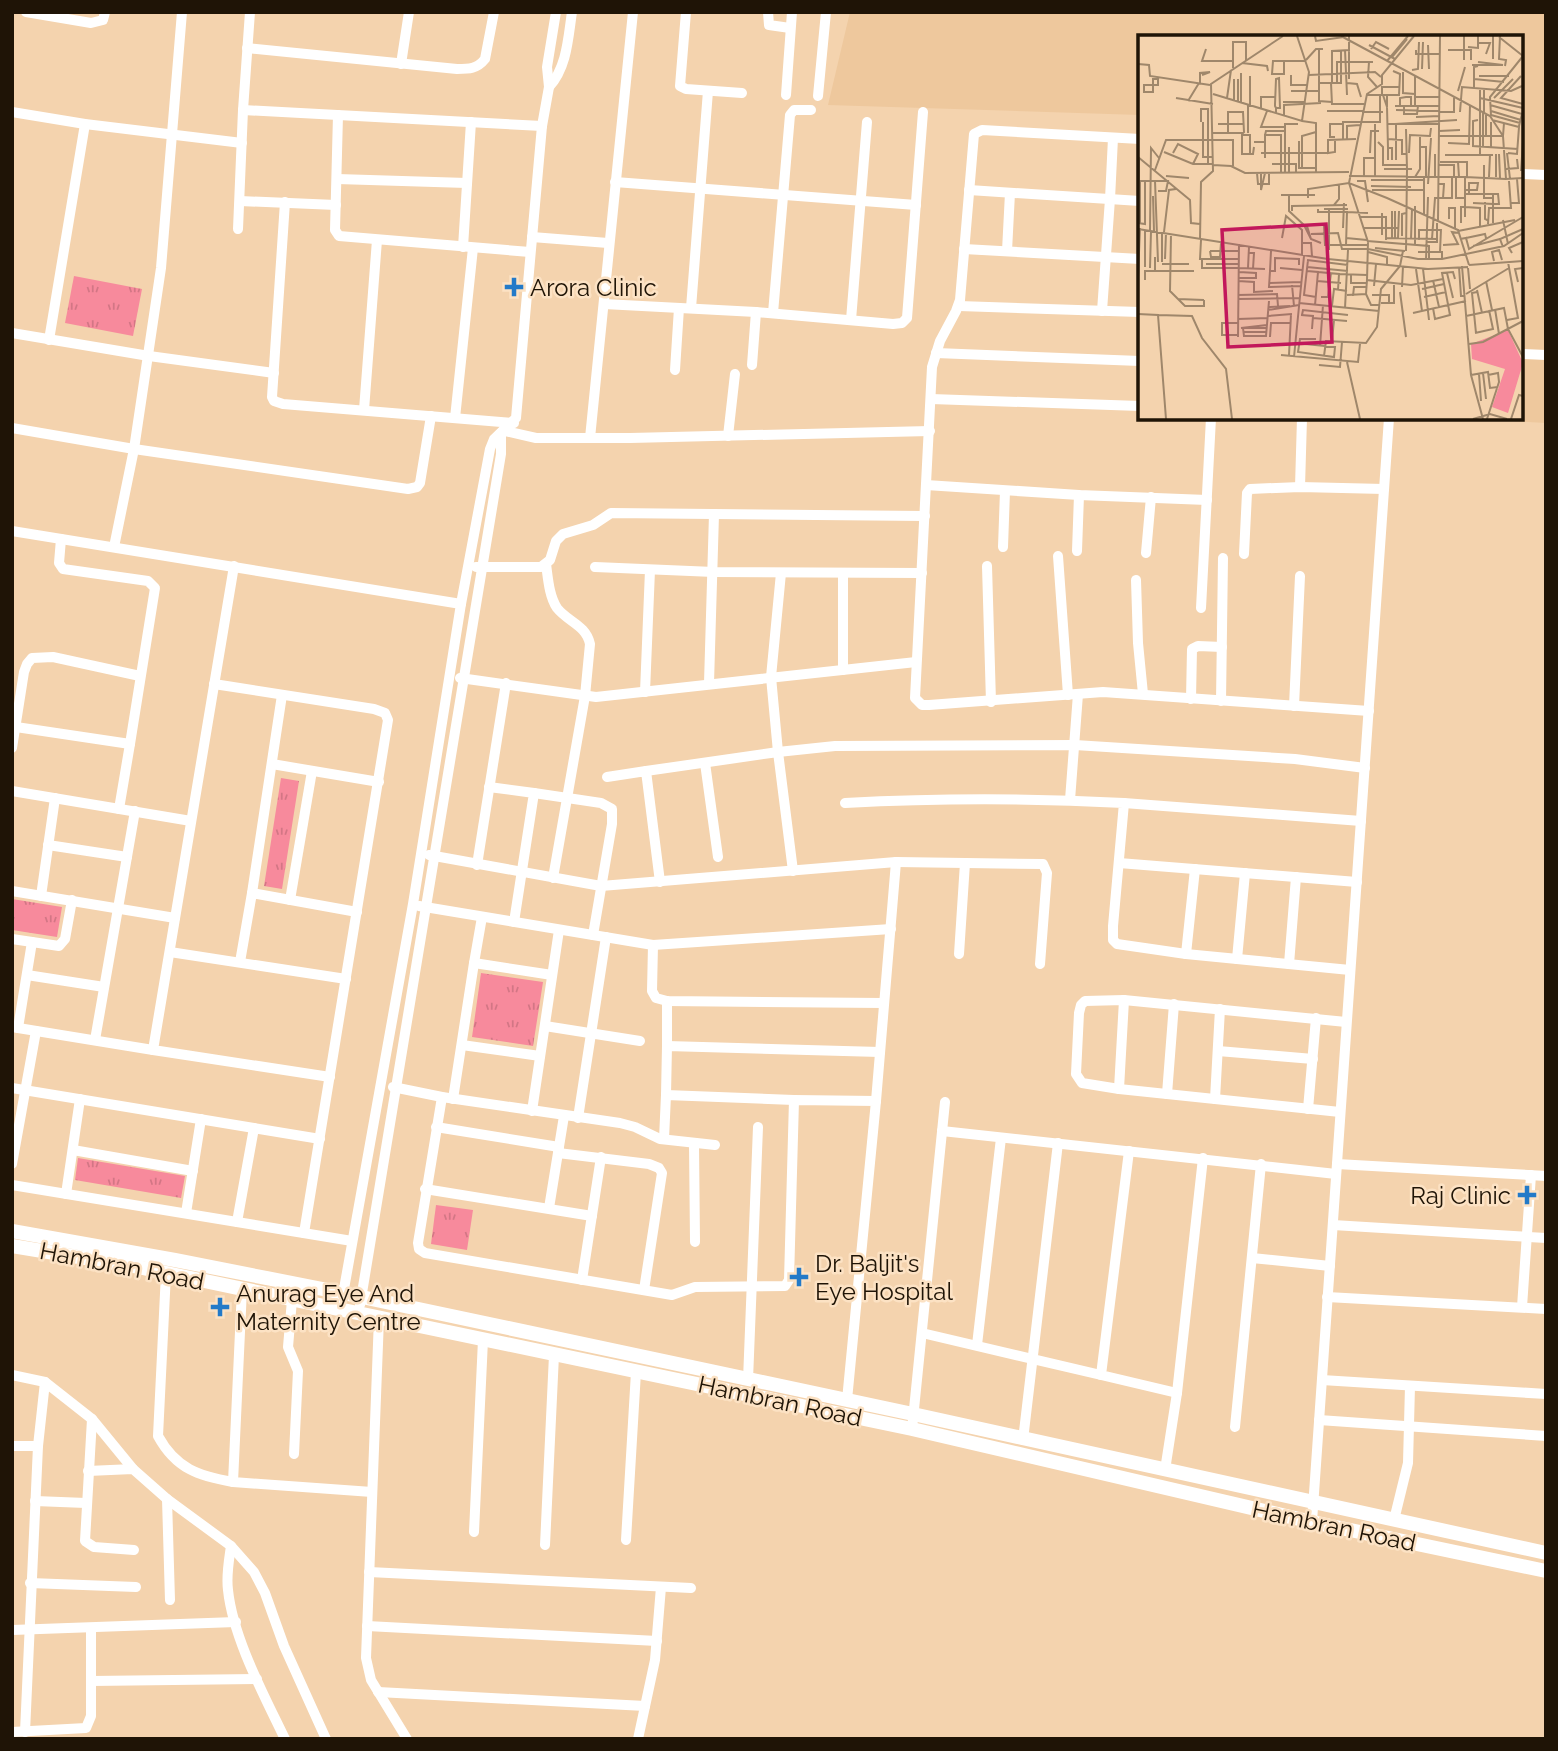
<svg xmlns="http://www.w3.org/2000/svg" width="1558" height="1751" viewBox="0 0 1558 1751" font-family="Raleway,sans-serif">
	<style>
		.built { fill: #eec89d }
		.grass { fill: url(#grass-tufts) }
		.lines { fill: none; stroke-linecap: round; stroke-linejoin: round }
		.minor { stroke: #fff; stroke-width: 10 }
		.secondary { stroke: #fff; stroke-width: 14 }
		.poi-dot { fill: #237ac8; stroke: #fce2c4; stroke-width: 2.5 }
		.labels { text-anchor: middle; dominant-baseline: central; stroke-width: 5; stroke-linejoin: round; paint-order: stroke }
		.poi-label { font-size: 24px; fill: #1f1406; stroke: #fce2c4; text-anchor: start }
		.street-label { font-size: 24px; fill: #1f1406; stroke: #fce2c4 }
		.inset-road { fill: none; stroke: #9f876b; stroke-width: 2 }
		.view { fill: #c2185b; fill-opacity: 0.15; stroke: #c2185b; stroke-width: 3.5 }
		.inset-edge { fill: none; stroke: #1f1406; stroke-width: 3.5 }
	</style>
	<defs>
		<pattern id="grass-tufts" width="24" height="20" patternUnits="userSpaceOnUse" patternTransform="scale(1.75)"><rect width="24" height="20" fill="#f78a9c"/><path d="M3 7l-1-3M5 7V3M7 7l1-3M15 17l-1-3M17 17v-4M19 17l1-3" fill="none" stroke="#d37685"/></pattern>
	</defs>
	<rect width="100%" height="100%" fill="#f4d3ae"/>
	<polygon class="built" points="850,12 1546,12 1546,423 1453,418 1521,418 1521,37 1140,37 1140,115 828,105"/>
	<g class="grass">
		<polygon points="74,276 142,289 133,336 65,323"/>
		<polygon points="281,778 299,781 282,889 264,886"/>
		<polygon points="12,899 62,907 57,937 12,930"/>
		<polygon points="481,973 543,982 533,1046 472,1037"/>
		<polygon points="78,1158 185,1176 181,1198 75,1180"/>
		<polygon points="436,1205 473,1210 467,1250 431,1244"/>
	</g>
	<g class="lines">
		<g class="minor">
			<polyline points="26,12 91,23 103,20 105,12"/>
			<polyline points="686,12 680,86 686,89 742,93"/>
			<polyline points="768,12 769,25 790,28"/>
			<path d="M247,48L457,69C469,69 477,69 485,59L494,12"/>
			<polyline points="401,64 409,12"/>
			<path d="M549,87C567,67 568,39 572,12"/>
			<polyline points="786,95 792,12"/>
			<polyline points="818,96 826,12"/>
			<polyline points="243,110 542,126"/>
			<polyline points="12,112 85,124 242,143"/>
			<polyline points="338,115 335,230 339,236 530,252"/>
			<polyline points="1140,139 982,130 974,134 960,300 956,311 940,341 932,367 915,698 922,705 929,705 1103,692 1369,711"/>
			<polyline points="1521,174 1546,175"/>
			<polyline points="337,179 467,183"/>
			<polyline points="615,182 916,205"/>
			<polyline points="969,190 1140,201"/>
			<polyline points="240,201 336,205"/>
			<polyline points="285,202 272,397 274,401 283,404 514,423"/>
			<polyline points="238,229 243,110 250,12"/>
			<polyline points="532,237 608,243"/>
			<polyline points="463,247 471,122"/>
			<polyline points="964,249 1140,259"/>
			<polyline points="1007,251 1010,193"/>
			<polyline points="604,304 756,312 893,324 902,323 907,318 923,112"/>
			<polyline points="959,306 1140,312"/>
			<polyline points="691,308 708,91"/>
			<polyline points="1102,311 1110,199 1113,138"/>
			<polyline points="773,313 790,115 794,110 811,110"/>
			<polyline points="851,320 867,122"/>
			<polyline points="12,333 149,356 274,373"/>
			<polyline points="49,340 85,124"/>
			<polyline points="936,353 1140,361"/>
			<polyline points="1521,354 1546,355"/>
			<polyline points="752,365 756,312"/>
			<polyline points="675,370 679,308"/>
			<polyline points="931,399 1140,406"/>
			<polyline points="364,410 377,240"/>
			<polyline points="455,418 473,248"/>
			<polyline points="12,428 134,449 408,489 417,487 420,483 431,416"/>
			<polyline points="505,431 536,438 630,438 930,431"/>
			<polyline points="728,436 735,374"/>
			<polyline points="590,438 633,12"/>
			<polyline points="926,485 1079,495 1207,500"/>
			<polyline points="1300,487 1302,418"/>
			<polyline points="12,531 461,604"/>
			<polyline points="114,547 134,449 161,268 182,12"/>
			<polyline points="1003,547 1005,491"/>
			<polyline points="1077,551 1079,495"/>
			<polyline points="1146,553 1151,497"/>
			<polyline points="1244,554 1247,493 1250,489 1300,487 1384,489"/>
			<polyline points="1058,556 1068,695"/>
			<path d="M546,564C548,578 549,596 557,608C568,622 586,625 590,644L585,696L553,878"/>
			<polyline points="234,566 153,1050 330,1077"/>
			<polyline points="987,566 991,702"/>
			<polyline points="476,567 541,567 550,560 556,541 563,534 593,525 611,513 925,516"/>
			<polyline points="595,567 714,572 922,573"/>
			<polyline points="781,573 771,677 778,752 835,746 1075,745 1295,759 1365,768"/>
			<polyline points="843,574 843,670"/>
			<polyline points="1136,580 1138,643 1143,694"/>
			<polyline points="1201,608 1211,418"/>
			<polyline points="460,678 596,697 916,662"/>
			<polyline points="709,683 714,514"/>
			<polyline points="214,684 374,709 385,713 388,720 304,1233"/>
			<polyline points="645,692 650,570"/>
			<polyline points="1191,699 1192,649 1198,646 1222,647"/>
			<polyline points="1221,701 1223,558"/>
			<polyline points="1294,706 1300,576"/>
			<polyline points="16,727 130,744 155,588 148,581 63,569 59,563 61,539"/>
			<polyline points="12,748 24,672 27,664 32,658 53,657 140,676"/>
			<polyline points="705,763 718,857"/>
			<polyline points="272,764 379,782"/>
			<polyline points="646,771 778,752 793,871"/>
			<polyline points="607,777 646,771 660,882"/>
			<polyline points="489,787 534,793 514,922"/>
			<polyline points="12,791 191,821"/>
			<polyline points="534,793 601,803 612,809 612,824 593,935"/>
			<polyline points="1070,800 1078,694"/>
			<path d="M845,803C939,798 1031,798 1124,803L1113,926V940L1117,944L1186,954L1350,970"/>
			<polyline points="1124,803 1361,821"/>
			<polyline points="119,809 130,744"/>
			<polyline points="48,845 127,857"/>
			<polyline points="429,855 601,886 896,862 876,1101"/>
			<polyline points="896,862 1043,864 1047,873 1040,964"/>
			<polyline points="1119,863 1357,882"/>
			<polyline points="477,865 506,683"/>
			<polyline points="12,891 175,918"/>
			<polyline points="252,893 282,695"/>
			<polyline points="41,896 55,798"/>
			<polyline points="290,900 312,771"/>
			<polyline points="419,906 653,945 891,929"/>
			<polyline points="12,939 59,946 65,939 72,900"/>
			<polyline points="653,945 652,991 656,998 667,1001 884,1003"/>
			<polyline points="170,952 346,979"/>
			<polyline points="959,954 965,863"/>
			<polyline points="1186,954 1195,869"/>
			<polyline points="1237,959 1245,873"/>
			<polyline points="240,962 252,893 357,912"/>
			<polyline points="474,963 482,917"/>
			<polyline points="1289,964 1296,877"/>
			<polyline points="27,975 104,987"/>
			<polyline points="545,1026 640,1041"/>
			<polyline points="12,1027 153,1050"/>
			<polyline points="18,1028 32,942"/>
			<polyline points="95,1040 135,811"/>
			<polyline points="462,1045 540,1056"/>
			<polyline points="667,1046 667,1001"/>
			<polyline points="1218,1051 1313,1059"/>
			<polyline points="393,1087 442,1097 620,1123 635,1127 660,1139 715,1145"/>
			<polyline points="12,1088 320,1139"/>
			<polyline points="1119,1089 1124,1000"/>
			<polyline points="1167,1094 1174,1004"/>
			<polyline points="666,1095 667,1046 880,1052"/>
			<polyline points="442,1097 418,1243 419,1249 425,1253 672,1295 695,1287 785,1286 789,1280 794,1100 876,1101 847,1400"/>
			<polyline points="453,1099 474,963 552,975"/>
			<polyline points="1215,1099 1220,1009"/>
			<polyline points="1308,1109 1316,1018"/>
			<polyline points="532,1111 559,930"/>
			<polyline points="1340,1112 1119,1089 1082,1083 1076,1074 1079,1013 1081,1005 1085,1001 1124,1000 1346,1022"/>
			<polyline points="578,1118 606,937"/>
			<polyline points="436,1127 559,1147"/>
			<polyline points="942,1131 1336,1174"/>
			<polyline points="664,1139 666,1095 794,1100"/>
			<polyline points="694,1144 695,1242"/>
			<polyline points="73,1150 193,1171"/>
			<polyline points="1129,1151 1101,1375 1177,1393"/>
			<polyline points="558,1153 649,1164 659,1168 662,1173 644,1290"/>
			<polyline points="12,1164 36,1031"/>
			<polyline points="1337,1164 1546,1176"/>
			<polyline points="12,1185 352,1241"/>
			<polyline points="425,1189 592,1216"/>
			<polyline points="66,1194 80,1099"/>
			<polyline points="549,1208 564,1116"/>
			<polyline points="186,1213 201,1119"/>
			<polyline points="237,1222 254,1128"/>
			<polyline points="1333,1225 1546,1238"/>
			<polyline points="1252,1258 1330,1266"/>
			<path d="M166,1273L158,1436C176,1469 199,1476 233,1482"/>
			<polyline points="582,1280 601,1157"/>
			<polyline points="242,1289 233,1482 372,1492"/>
			<polyline points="1327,1297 1546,1309"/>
			<polyline points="292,1300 288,1347 298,1371 294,1454"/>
			<polyline points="342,1300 413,904 461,604 490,449 494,439 516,418 542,126 549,87 547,67 556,12"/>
			<polyline points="360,1305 501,454 501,433"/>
			<polyline points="1522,1307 1531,1175"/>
			<polyline points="379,1318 366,1658 371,1680 407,1739"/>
			<polyline points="922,1333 1101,1375"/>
			<polyline points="977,1345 1001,1138"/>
			<polyline points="12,1375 45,1382"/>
			<polyline points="748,1380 758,1127"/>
			<polyline points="1322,1380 1546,1394"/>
			<polyline points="92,1419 133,1469"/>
			<polyline points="1319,1420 1546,1436"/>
			<polyline points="1235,1427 1261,1164"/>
			<polyline points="912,1429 945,1102"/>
			<polyline points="1023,1440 1058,1143"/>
			<polyline points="12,1446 38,1446 25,1732"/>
			<polyline points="38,1446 45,1382 92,1419 85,1541 94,1547 134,1550"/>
			<polyline points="1165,1470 1177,1393 1203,1158"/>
			<path d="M88,1471L133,1469L167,1499L231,1546C229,1560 226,1575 228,1590C233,1638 264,1695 285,1739"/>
			<polyline points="167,1499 170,1600"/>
			<polyline points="35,1501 86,1503"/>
			<polyline points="1394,1520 1408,1463 1410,1386"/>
			<polyline points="1312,1522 1389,418"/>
			<polyline points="474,1532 483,1340"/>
			<polyline points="626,1540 636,1372"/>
			<polyline points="545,1545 554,1355"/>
			<polyline points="231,1546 254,1572 265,1593 284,1646 326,1739"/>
			<polyline points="369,1572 691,1588"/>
			<polyline points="30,1583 136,1587"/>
			<polyline points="367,1626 657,1641"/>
			<polyline points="91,1628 91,1681 257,1679"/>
			<polyline points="12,1630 236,1622"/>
			<polyline points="378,1692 645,1706"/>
			<polyline points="12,1732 86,1728 91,1716 91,1681"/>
			<polyline points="638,1739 655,1660 661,1587"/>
		</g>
		<g class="secondary">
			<polyline points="12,1231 175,1260 343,1293 913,1414 1546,1553"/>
			<polyline points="12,1246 133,1266 912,1429 1312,1522 1546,1571"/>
		</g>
	</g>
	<g class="poi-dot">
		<path d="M510.5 276.5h7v7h7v7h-7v7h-7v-7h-7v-7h7z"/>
		<path d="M1523.5 1184.5h7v7h7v7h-7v7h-7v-7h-7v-7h7z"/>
		<path d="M795.5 1266.5h7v7h7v7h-7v7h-7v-7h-7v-7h7z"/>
		<path d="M216.5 1296.5h7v7h7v7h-7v7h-7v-7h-7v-7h7z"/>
	</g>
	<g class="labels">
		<g class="poi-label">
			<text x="530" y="287">Arora Clinic</text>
			<text x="1511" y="1195" text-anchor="end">Raj Clinic</text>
			<text x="815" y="1263">Dr. Baljit's<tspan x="815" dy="28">Eye Hospital</tspan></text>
			<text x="236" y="1293">Anurag Eye And<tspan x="236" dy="28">Maternity Centre</tspan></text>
		</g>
		<g class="street-label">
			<text transform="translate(122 1266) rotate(11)">Hambran Road</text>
			<text transform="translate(780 1401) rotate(12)">Hambran Road</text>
			<text transform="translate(1334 1526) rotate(12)">Hambran Road</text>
		</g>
	</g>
	<g transform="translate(1138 35)">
		<rect width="385" height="385" fill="#f4d3ae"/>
		<path d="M370,295L385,328L370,378L354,372L367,334L334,324L333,309Z" fill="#f78a9c"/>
		<path class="inset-road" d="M177,1L178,6L206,2M203,1L352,81L365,101L368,144L385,143M276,1L244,40V49L229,59L211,148L230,207L229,245L273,250L305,244M326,1V25M362,1L361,24L368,25L367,31M361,2L385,21M340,8H352L348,19M231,10L257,24M290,10L291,34M330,12L340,13V1M68,14L64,26H95M181,14V66L194,67M233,14L238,7L251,14M207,15L209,60M278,15V19H302M310,15H333V25M254,22L269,4M355,24V1M168,25L178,14H185M146,26V39H134L135,26H167M249,26L270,1M231,27L230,42L239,52M104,28L129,31L130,36M0,29L11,30L12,41L72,50M334,30H365L340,27M95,33V7H108V25M284,34L285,7M274,35L280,34L281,7M265,37V58L277,59M103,38V68M153,40V50H169M171,40L237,37L243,42M341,41H371M383,41L363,63L385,69M14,44H20V50H6V57H15V41M96,44V66M211,44V1M336,44L366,47M62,48V38L72,37L64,40M182,48H203V15M193,48L194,69H226M194,48V16L212,15M199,48V27H235M209,48L219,49L223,62M336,54V32L340,31M153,56H182M320,56L327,32M75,59L164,86L171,37L159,1M229,60H261L262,39L255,36M244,60V52H261M245,60L249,72V59M276,62H302M38,63L75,69M89,63L93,35M342,63L385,73M356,63L375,44M50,66L61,48M100,67V44M145,67H167M110,70V98M352,70L384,79L381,91M112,71V41M257,71H266V79H279L280,71M262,71V63L268,62H273V71M266,71H301M277,71V40M249,72L250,113M138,73H142L141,43L138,44L137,69V71L138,73V78M123,74V62H138M258,75L301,76M129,76L123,92H147M189,76H225M353,76L383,85M224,77H242V60M301,77H316V61M322,77L324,52L373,56L384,51M346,78V55M353,80L382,88M146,81V70L183,68M353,81L352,62L385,21M278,82L301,81M340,85L335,86V111L380,114M354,85L381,92L379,119L370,118M164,86L178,88V138M63,87V74H70V87M65,87V122H74M70,87V129M80,89H106M250,89H301M257,89L319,85M258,89V125M268,94L269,134H274M301,96L322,95M75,98H105L106,97L105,77H90V98M104,98V119H115L116,112M104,100H112V119M127,100L128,96H147M301,101H365L366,88M348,101V79M197,102H192V89H205M205,104V87H242V77H245M209,104V91L222,90M250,104L264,105V119H269M197,105V117L190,118V105L218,104M161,106V133H178M116,107H127V123M127,107V100H143V138M240,107L245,112V130H269M310,108L331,109L332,70M282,112H288V142M345,112V78M353,112V87M26,117L55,129H75M35,118L40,109L60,119L55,129M123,118H190M232,118L233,96H241M271,118L272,100L292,101L293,93M369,118L372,144M358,119V142M361,119L362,143M307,120H355M342,120V55M0,122L52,165L53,188L62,189M237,123V89M1,124V146M250,125V113H254V125M302,127H320L321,142M321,127H329V142M134,129H158V138M75,130L93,131L107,138L211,137M301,130H316V142M346,130V163H356M164,133V101L178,97M246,134H269L268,216M368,134L380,133L379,124M17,135L28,105H95V131M383,136L385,107M119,138L120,149H131V138M123,138V155L127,138M147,138V89H160M151,138V112M28,141L51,143M211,141L327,142V172M226,141V123H237V141M277,142L282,134V102M297,142V119M318,142V163H327M327,142L368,144M351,142L352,120M286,143V179M233,145H286M0,146H30L28,156H20M2,146V188M17,146L20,227M219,146H227L230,167M290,149L293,103M233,151L273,152M234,155H286M327,155H339L340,148H331V159M327,159H360L361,169H355V159M143,160H177M151,160V176L166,190M15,161L16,196M170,163V154L211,148L249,163L320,195L331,230M305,163H314V142M347,167V184L351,186M335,168L355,169V188M373,168H381L379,144M196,170L201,164V149M327,172L342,173V192M180,174V177H209L208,210M186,174H210M154,176V171L209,170M209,177L230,178M222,182H248V205M311,184V173H317V194M300,185L302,1M365,185L370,209M0,188L7,189V146M323,188V172H327V182M350,189L351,173H373L371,146M186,191L187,210H230M205,193L206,168M226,193H260M0,194L190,224L290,234L330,232M12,195L13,113L21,123M320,196L377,185M26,197L31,155L38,154M33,199L32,256L47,271H66V265M173,199L200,198L204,214H229M244,200V178M264,201V179L268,178M144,203L148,181L164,195V220M208,203L229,205M248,203L299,204M254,203V176M257,203V176M260,203L261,176M328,203L347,199L348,203M62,204L63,147L75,136L73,49L145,1M173,204L166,190L169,191L173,204L183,208M273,204L274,174M294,204L297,163H305L306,149H301M322,204L328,203L331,214L385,182M63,205L62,224H101M281,205V195H303M229,206L291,211V224M288,207H299V188M164,208H173L174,221M305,210L320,209L314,197L321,198M277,211V171M335,211L362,204M365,212L362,204L385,194M237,213L267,216M230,214L280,224H304L366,211L385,198M191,215V174M72,216H101M72,216L73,222H82L83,208M133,216L132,236H137V223L161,224V230M230,217L249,222V229M280,217H304V223M302,217L303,194M111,218H116L115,234M374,218L371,213L385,207M27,224L28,198M64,224V233H101M169,225L210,230M170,225L166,260L178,262M288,225L290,162M356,226L354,217L361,215L364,225M24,227V198M24,229H51M68,229H101M331,230L385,226M324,231L333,340L345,384M7,232V195M169,232L210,236M321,232L323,261H327M12,233L13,196M101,233L127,234M110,233L111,212M142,233L164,235M330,233L332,254M278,234L284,276M285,234L291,285M17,236H56M132,236L131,252L163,251M169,236L180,237L177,270M180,237L201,239L200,255M309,238L315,263M201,239L229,240M213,239V248H229M0,242L2,193M100,243H118V238L101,237M7,245V236H17V222M295,245L301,272M100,246L116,247V257L135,256M179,246L203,248M348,246L354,275M380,247L377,234L385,233M131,248L163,247M154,250L156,271M236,251L238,229M264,252L265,231M284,254L306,249M339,255L344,278M262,257L268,302M228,259L233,270H242M328,259L371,233M100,260L139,259L140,271M209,260L228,259L229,245M234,260H251V268M215,261L216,252H228M183,262H190L193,238M286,262L308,257M40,264L66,265M100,264L162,263M161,268L241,276M243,268H256V250M194,271L196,254L209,256M130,272L152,271M207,273L210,215M295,273L297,284L312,280L304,238L315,237L317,244M357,274L361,299M130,275L161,270M275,278L328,266M0,279L20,280L28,384M20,280L54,281L64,303L88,334L94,384M163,280L175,281L174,294M164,280L165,275L210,280M130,281L154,279M328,281L366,273L370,294L385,322M175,283L209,286M100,284L130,283M369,285L380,283L370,227M103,293L129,290M105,293L106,301H128L131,266M105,293H129M105,297H129M337,298L355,294L351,275M338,298L334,258L339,257M100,300H84V288H100M100,302L101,209M132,302L133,288H152M194,306L196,285M167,309L197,312L196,322L160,317L162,304H178M331,309L345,307L385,286M182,311L185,270M143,320L220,327L222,309M151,320L153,279M186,321L188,306L228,308L239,292L243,254L262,231L265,216M156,322L166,221M209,327L222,384M181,330L202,332L204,307M345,338L348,364M341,339L343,366M333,340L350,337L352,353L360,352M335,384L352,379L369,384M349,384L361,347L360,338L350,340M373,384L381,360L385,361"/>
		<path class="view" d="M188,189L194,307L90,312L84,195Z"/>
		<rect width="385" height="385" class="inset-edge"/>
	</g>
	<rect width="1558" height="1751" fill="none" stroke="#1f1406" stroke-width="28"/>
</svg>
